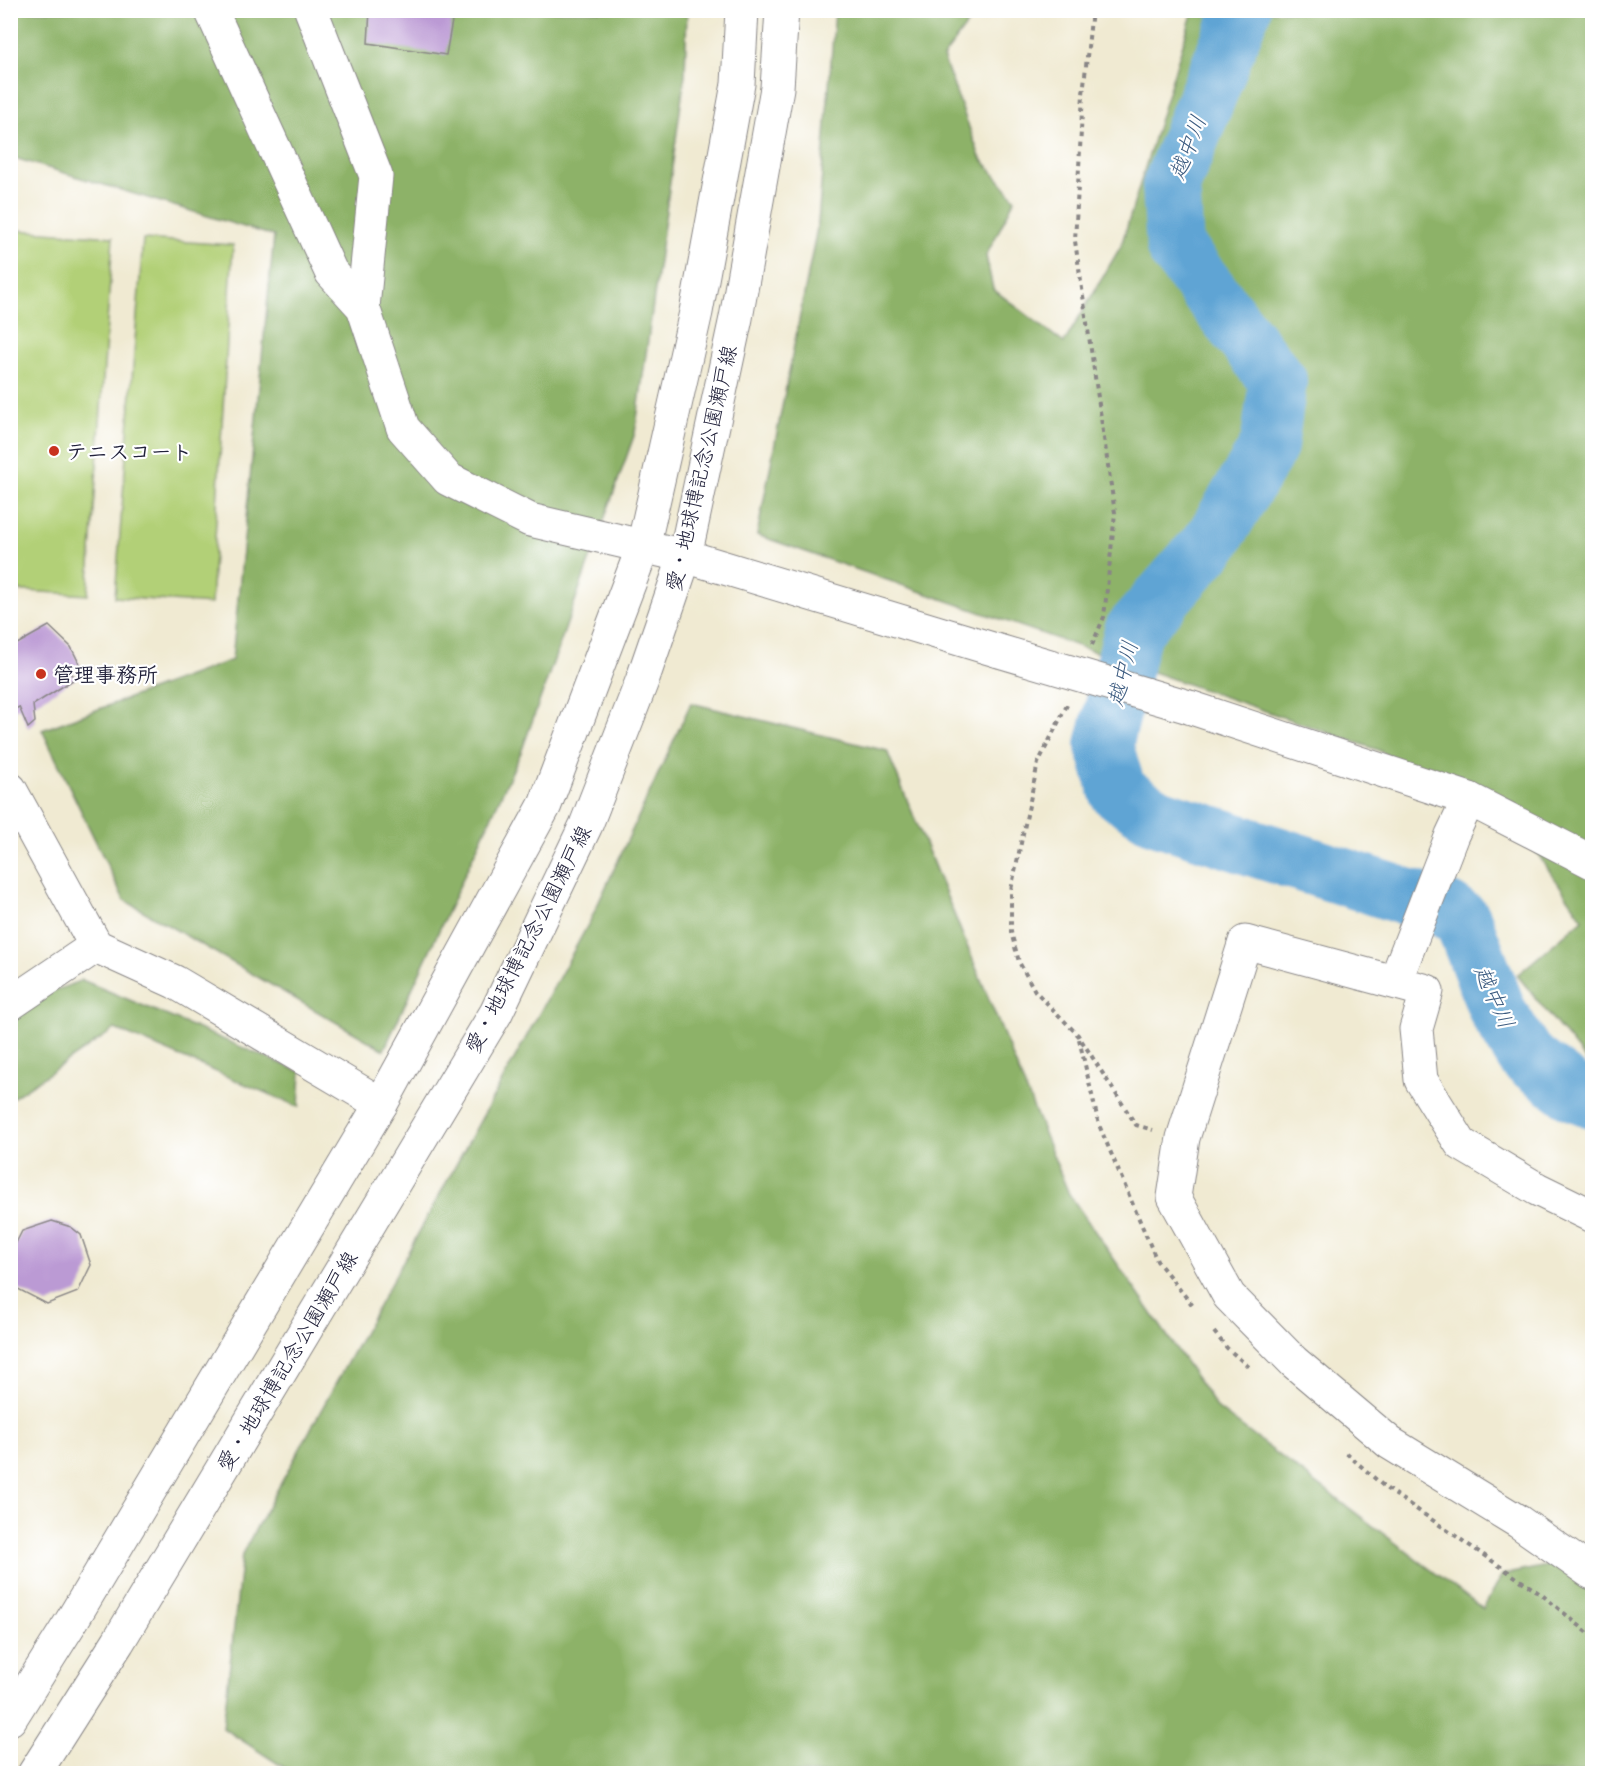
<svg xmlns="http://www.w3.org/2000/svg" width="1603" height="1784" viewBox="0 0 1603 1784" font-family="'Patrick Hand','Klee One',sans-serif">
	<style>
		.green { fill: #b2d077; stroke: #6a7959; stroke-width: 1.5 }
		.forest { fill: #8db268; stroke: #586a52; stroke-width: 1.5 }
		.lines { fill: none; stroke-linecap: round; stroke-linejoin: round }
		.river { stroke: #5ea4d4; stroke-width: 58 }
		.building { fill: #bb9ad4 }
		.minor-casing { stroke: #898686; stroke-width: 35 }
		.major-casing { stroke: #898686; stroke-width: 35 }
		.path { stroke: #898686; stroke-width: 4; stroke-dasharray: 4.5 4.5; stroke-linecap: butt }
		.minor { stroke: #fff; stroke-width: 33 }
		.major { stroke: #fff; stroke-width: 33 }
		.minor-bridge-casing { stroke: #898686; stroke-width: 35; stroke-linecap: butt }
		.minor-bridge { stroke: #fff; stroke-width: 33 }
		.poi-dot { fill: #c8321e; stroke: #fff; stroke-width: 2 }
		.labels { text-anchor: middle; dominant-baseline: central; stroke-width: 4.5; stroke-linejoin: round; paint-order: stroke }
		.poi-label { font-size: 21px; font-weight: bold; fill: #22223b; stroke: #fff; text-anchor: start }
		.street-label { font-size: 21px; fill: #22223b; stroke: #fff }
		.water-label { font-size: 22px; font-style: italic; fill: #3d5c80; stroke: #fff }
	</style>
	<rect width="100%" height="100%" fill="#fff"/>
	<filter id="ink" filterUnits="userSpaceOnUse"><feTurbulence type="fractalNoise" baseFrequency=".0167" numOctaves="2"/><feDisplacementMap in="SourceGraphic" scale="12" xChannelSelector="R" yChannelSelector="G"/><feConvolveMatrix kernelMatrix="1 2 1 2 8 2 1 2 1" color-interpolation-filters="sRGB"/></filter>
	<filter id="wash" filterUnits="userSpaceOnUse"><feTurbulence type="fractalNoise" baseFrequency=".008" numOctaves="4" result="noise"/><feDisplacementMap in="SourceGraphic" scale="24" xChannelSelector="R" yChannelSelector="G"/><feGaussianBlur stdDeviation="1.35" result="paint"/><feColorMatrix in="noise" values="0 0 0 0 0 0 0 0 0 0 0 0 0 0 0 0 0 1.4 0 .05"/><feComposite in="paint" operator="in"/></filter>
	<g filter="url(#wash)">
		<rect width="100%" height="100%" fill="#f0ead2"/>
		<g class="green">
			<polygon points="16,230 113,237 88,595 11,590 10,312"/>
			<polygon points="143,239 233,245 211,604 115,597"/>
		</g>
		<g class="forest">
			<polygon points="10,11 687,11 685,75 635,433 522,750 384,1050 124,900 42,730 232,660 274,236 11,157"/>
			<polygon points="835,11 977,11 943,57 980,157 1015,199 986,256 993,289 1064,343 1121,246 1193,11 1592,11 1592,1068 1517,975 1583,919 1514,820 1378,750 757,535 818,223"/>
			<polygon points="691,703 887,751 1069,1194 1218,1409 1483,1609 1502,1575 1592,1557 1592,1773 294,1774 223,1728 242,1554 590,921"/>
			<polygon points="82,980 301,1072 299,1107 115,1029 11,1099 11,1008"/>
		</g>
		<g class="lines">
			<polyline class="river" points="1242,10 1171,186 1175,247 1278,381 1269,446 1212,541 1133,631 1104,745 1118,792 1155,816 1447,910 1463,921 1498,1012 1526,1057 1572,1091 1592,1099"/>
		</g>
		<g id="blocks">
			<g class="building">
				<polygon points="370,10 454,10 446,55 368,43"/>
				<polygon points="49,626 71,647 80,665 69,671 76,678 33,705 35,722 28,728 19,707 13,710 10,706 10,648"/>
				<polygon points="52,1221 71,1227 81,1235 91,1265 78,1292 47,1304 18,1289 10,1273 10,1255 22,1231"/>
			</g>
		</g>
	</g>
	<g filter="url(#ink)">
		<use href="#blocks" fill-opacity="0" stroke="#898686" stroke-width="1.5"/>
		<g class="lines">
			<g class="minor-casing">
				<g id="minor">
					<polyline points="211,10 331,272 363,307 403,428 448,479 530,520 685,556 999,651"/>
					<polyline points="311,10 376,176 363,307"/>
					<polyline points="1189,707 1469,799 1592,862"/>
					<polyline points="10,789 96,946 175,982 381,1104"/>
					<polyline points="1395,982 1452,835 1469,799"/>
					<polyline points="10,1004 96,946"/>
					<polyline points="1592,1216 1537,1189 1461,1144 1421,1080 1416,1029 1427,991 1245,942 1183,1138 1174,1197 1229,1296 1294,1362 1390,1443 1519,1522 1592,1573"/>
				</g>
			</g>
			<g class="major-casing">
				<g id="major">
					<polyline points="10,1719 71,1622 381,1104 545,805 643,547 696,312 738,84 742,10"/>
					<polyline points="34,1774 118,1642 496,1013 586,825 642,681 685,556 736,318 777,88 782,10"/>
				</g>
			</g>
			<g class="path">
				<polyline points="1092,645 1104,617 1115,513 1075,241 1083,94 1092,10"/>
				<polyline points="1067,705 1038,763 1011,890 1011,932 1019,962 1035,991 1078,1035 1136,1125 1153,1130"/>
				<polyline points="1079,1039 1099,1125 1157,1261 1194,1307"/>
				<polyline points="1214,1332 1227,1348 1249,1367"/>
				<polyline points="1346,1453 1387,1489 1542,1595 1592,1636"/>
			</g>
			<use href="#minor" class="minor"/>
			<use href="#major" class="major"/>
			<g class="minor-bridge-casing">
				<polyline id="minor-bridge" points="999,651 1189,707"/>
			</g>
			<use href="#minor-bridge" class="minor-bridge"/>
		</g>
	</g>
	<g class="poi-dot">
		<circle cx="54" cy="451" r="6"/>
		<circle cx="41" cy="674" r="6"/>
	</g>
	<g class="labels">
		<g class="poi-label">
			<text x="66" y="451">テニスコート</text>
			<text x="53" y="674">管理事務所</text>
		</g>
		<g class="street-label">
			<text transform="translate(701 468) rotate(-77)">愛・地球博記念公園瀬戸線</text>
			<text transform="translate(528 939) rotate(-63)">愛・地球博記念公園瀬戸線</text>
			<text transform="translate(287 1361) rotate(-59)">愛・地球博記念公園瀬戸線</text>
		</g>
		<g class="water-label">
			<text transform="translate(1187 147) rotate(-69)">越中川</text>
			<text transform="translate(1122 673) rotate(-76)">越中川</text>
			<text transform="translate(1495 997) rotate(66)">越中川</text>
		</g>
	</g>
	<rect width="1603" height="1784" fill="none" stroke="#fff" stroke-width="36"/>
</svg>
